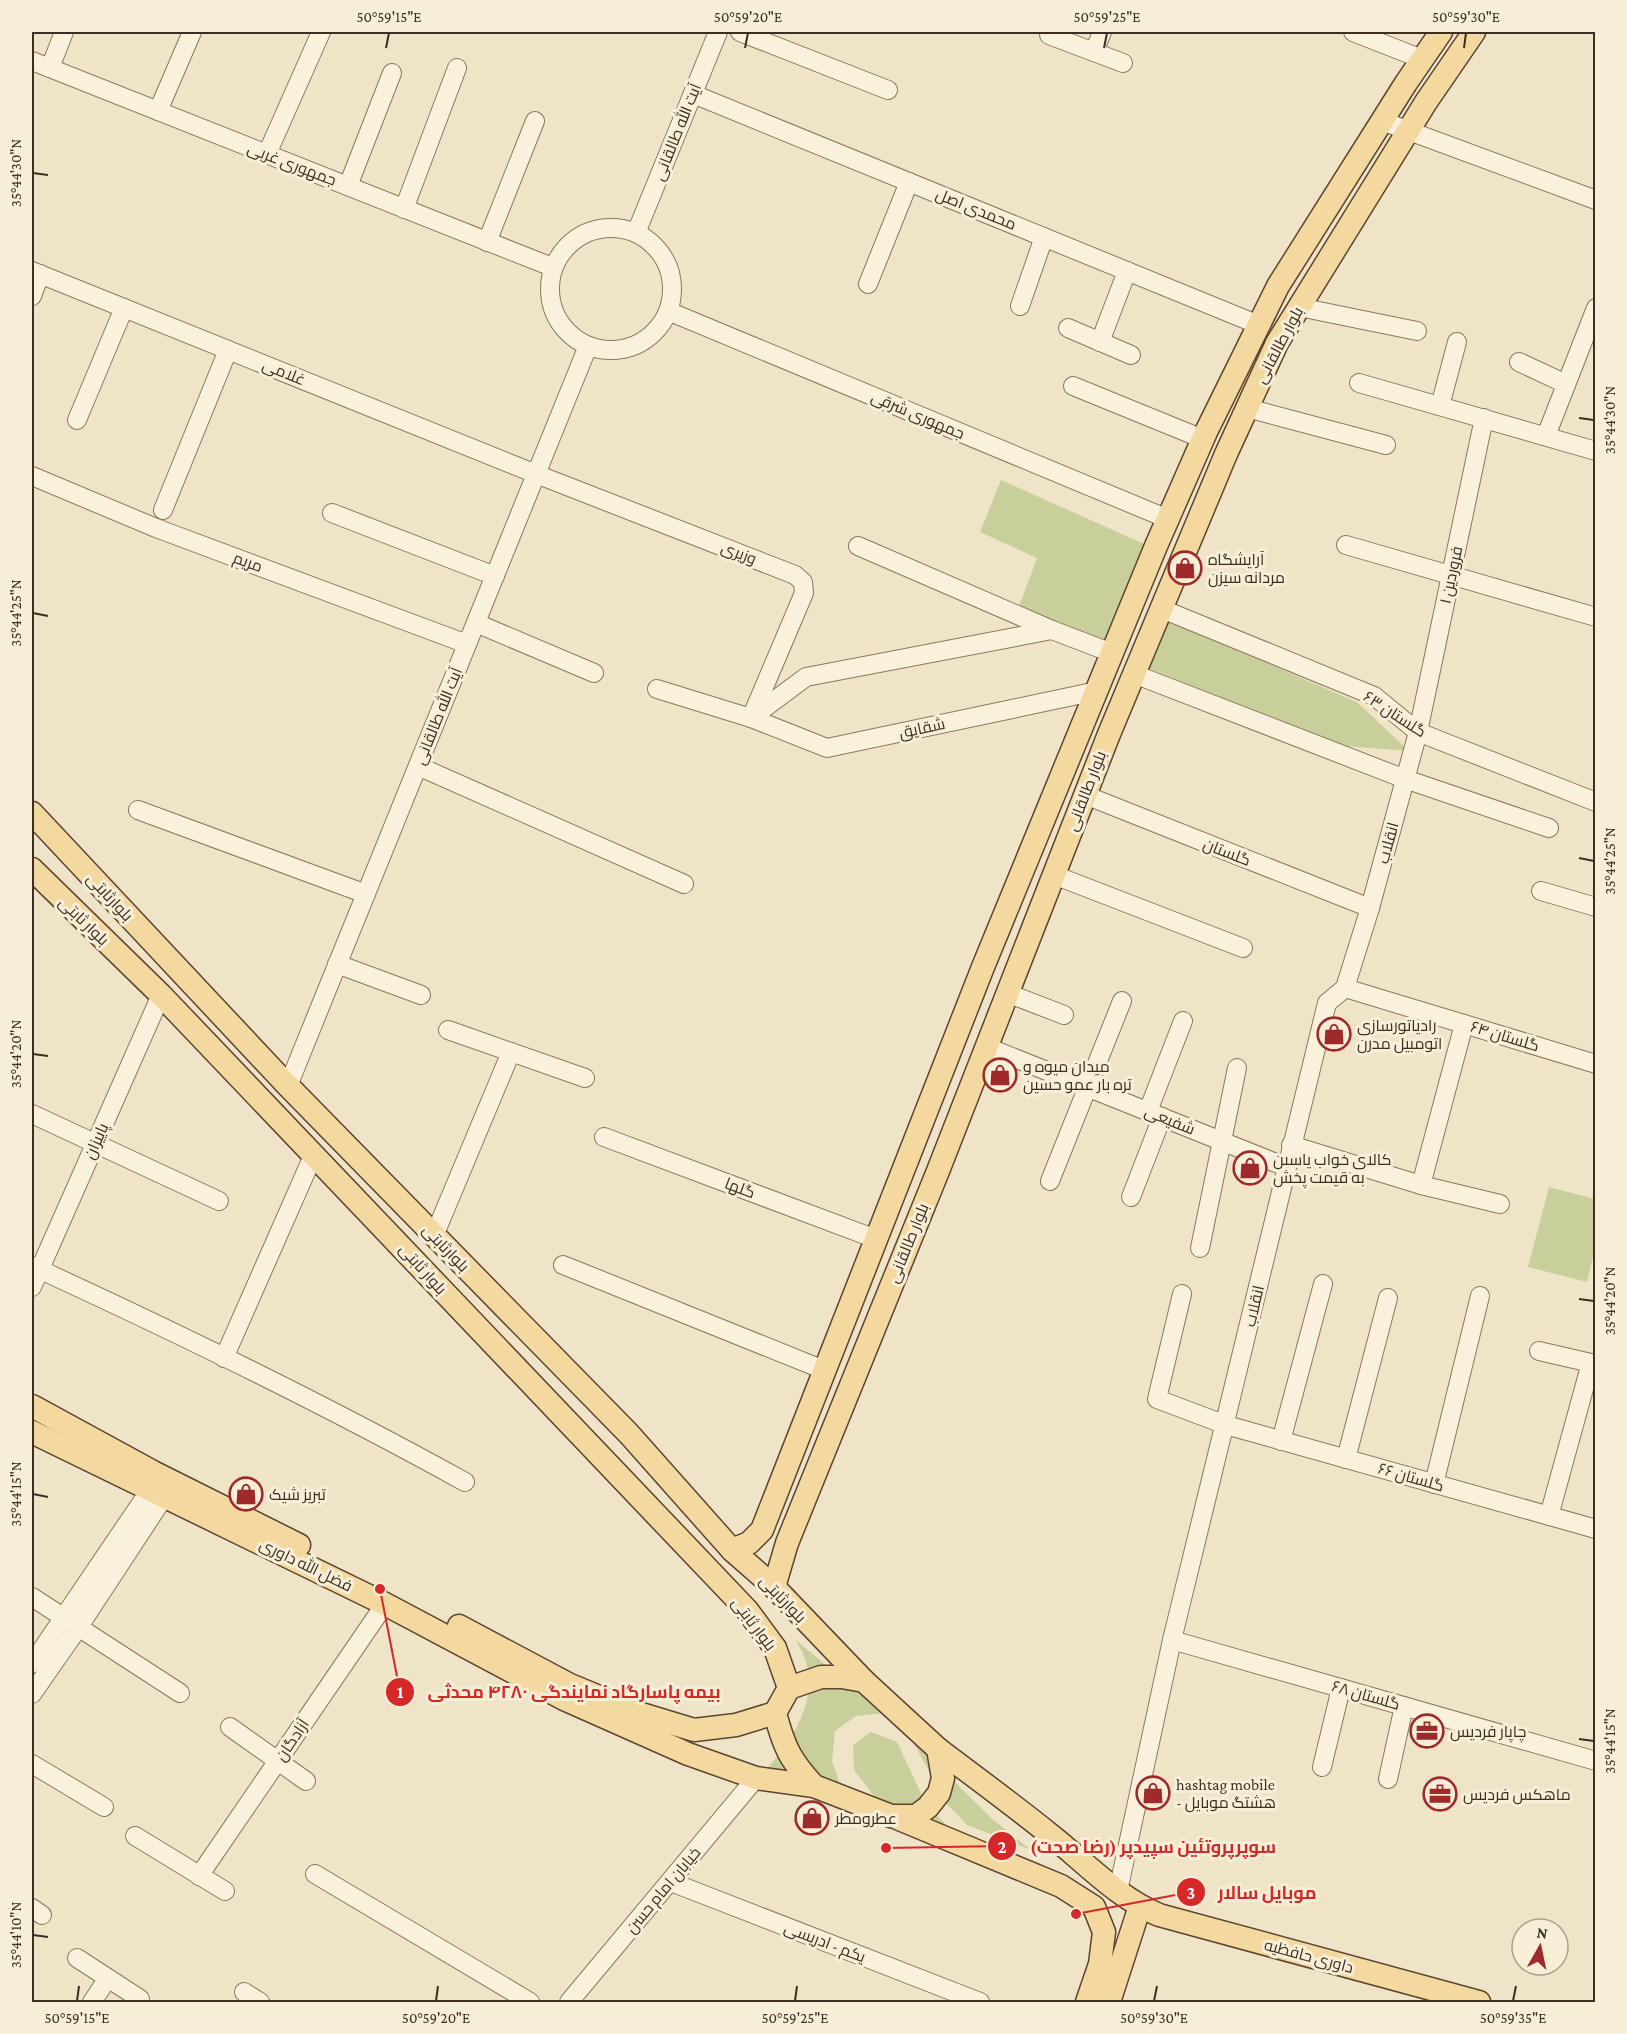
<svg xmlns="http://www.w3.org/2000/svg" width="1627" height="2034" viewBox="0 0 1627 2034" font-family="'Crimson Pro',Cairo,serif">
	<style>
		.green { fill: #c9cf9b }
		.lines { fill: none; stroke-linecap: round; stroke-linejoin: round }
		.minor-casing { stroke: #8d765c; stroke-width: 20 }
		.major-casing { stroke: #5b4430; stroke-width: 25 }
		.minor { stroke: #faf1dc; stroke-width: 18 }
		.major { stroke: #f3d9a0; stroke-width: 22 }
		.ticks { fill: none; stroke: #3d2e20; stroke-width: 2 }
		.labels { text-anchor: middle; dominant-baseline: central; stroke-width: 6; stroke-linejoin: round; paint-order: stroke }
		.street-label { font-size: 16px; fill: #3d2e20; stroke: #f7eed8 }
		.poi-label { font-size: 16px; fill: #3d2e20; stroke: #f7eed8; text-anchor: start }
		.leader { fill: none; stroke: #d62828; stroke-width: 2 }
		.callout-dot { fill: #d62828; stroke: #f7eed8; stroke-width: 2 }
		.mark-label { font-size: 18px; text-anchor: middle; font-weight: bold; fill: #fff }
		.callout-label { font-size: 18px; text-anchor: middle; font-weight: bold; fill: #d62828; stroke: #f7eed8; stroke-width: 6; stroke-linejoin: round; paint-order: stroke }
		.neatline { fill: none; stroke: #3d2e20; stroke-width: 2 }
		.ticks-label { font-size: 15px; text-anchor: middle; fill: #3d2e20 }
	</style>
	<rect width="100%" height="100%" fill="#f0e4c8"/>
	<g class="green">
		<polygon points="1001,480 1144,544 1103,644 1018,609 1037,558 980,532"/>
		<polygon points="1167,620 1357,702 1409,751 1343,746 1147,668"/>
		<polygon points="1549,1187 1595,1199 1595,1248 1587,1282 1528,1267"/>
		<path d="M796,1640L883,1713L856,1716L835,1731L832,1761L842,1790L764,1772C790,1742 818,1705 806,1662C804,1654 799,1647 796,1640Z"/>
		<polygon points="871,1732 897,1742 927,1806 964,1842 877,1800 854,1770 853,1745"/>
		<polygon points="911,1738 991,1818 1031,1850 967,1825 946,1803"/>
	</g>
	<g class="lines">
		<g class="minor-casing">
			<g id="minor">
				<polyline points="740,32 888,90"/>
				<polyline points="1353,32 1422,59"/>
				<polyline points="1049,35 1123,63"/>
				<polyline points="1094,52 1102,32"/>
				<polyline points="32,61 552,267"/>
				<polyline points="50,68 64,32"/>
				<polyline points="693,94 1259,325"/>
				<polyline points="158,111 192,32"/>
				<polyline points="1382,121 1596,200"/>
				<polyline points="267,154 321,32"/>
				<polyline points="348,186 392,73"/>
				<polyline points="404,209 457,68"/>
				<circle cx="611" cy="289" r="61"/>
				<polyline points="636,233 718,32"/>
				<polyline points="487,242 535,121"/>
				<polyline points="32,271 536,474 795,575 803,582 804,593 751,718 657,689"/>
				<polyline points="868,284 909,182"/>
				<polyline points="32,296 40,274"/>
				<polyline points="1020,306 1044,237"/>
				<polyline points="1299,307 1417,331"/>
				<polyline points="668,311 1168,519"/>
				<polyline points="1068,328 1131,355"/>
				<polyline points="1100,342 1127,271"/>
				<polyline points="1519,362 1566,384"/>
				<polyline points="1359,383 1596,451"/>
				<polyline points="1073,386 1203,439"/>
				<polyline points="1440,406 1457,342"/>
				<polyline points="1247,408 1386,445"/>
				<polyline points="77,420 124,308"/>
				<polyline points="1546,436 1596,308"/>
				<polyline points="32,476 156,528 467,644"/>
				<polyline points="163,510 228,350"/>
				<polyline points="332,513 495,576"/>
				<polyline points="1346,545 1596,617"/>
				<polyline points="858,546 1052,630 1112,653"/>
				<polyline points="1162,609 1374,696 1418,732 1596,802"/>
				<polyline points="476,623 594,673"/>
				<polyline points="1052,630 806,677 751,718 827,748 1097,691"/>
				<polyline points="1134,674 1405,779 1549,828"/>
				<polyline points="418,766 684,884"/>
				<polyline points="1085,795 1370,908"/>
				<polyline points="138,810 366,894"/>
				<polyline points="1054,875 1243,948"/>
				<polyline points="1541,891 1596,907"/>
				<polyline points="337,964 421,995"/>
				<polyline points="1345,988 1596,1064"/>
				<polyline points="1007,993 1064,1015"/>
				<polyline points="448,1030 585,1078"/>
				<polyline points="987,1047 1286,1167"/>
				<polyline points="288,1086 588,346"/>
				<polyline points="1148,1111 1183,1021"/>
				<polyline points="32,1114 219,1201"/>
				<polyline points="604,1137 876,1239"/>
				<polyline points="1291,1145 1421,1185 1500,1204"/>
				<polyline points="1050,1181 1122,1001"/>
				<polyline points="1421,1185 1464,1024"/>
				<polyline points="1131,1197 1162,1117"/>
				<polyline points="434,1236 511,1052"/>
				<polyline points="1200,1248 1237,1068"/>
				<polyline points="563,1265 824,1370"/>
				<path d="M32,1266C178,1333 324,1404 465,1482"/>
				<polyline points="32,1287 161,995"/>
				<polyline points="1182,1294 1157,1399 1226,1425 1596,1529"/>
				<polyline points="1539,1351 1591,1363 1549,1516"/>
				<polyline points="224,1358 313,1156"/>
				<polyline points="1281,1441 1323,1284"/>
				<polyline points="1346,1459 1388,1298"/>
				<polyline points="1434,1484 1480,1296"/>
				<polyline points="32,1597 180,1693"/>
				<polyline points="1172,1640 1596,1761"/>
				<polyline points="32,1664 150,1490"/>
				<polyline points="32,1694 78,1628 164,1497"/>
				<polyline points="230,1727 306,1781"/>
				<polyline points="32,1764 104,1807"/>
				<polyline points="1322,1767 1341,1688"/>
				<polyline points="1388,1779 1404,1706"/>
				<polyline points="135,1836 225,1891"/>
				<polyline points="315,1874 530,2002"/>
				<polyline points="199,1876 385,1604"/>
				<polyline points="671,1882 980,2002"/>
				<polyline points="1118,1891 1172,1640 1327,1003 1345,988 1370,908 1418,732 1484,418"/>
				<polyline points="32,1908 42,1915"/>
				<polyline points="77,1958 140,1999"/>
				<polyline points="244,1992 260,2002"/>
				<polyline points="92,2002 108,1978"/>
				<polyline points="569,2002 756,1778"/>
			</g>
		</g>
		<g class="major-casing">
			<g id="major">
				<polyline points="32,813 288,1086 629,1434 732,1550 774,1587 864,1681"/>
				<polyline points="32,869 161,995 747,1610 775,1648 789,1688"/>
				<polyline points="32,1406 153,1472 299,1545"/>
				<path d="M32,1432L385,1604L564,1699L688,1754L756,1778L814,1786L891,1816H916L928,1807L939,1793L943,1778L938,1749L864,1681L842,1677H821L789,1688L775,1713C784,1747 790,1760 814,1786"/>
				<polyline points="732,1550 749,1543 762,1530 983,967 1156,546 1206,432 1278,286 1406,83 1441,32"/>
				<polyline points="774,1587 787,1543 938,1171 1109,734 1226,454 1277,343 1426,102 1474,32"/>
				<polyline points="459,1626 570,1685 638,1713 694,1730 736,1725 775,1713"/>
				<path d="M938,1749C975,1777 1012,1804 1048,1833C1084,1861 1116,1897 1159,1915L1479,2002"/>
				<polyline points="897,1818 1061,1886 1094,1907 1104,1932 1100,1964 1087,2002"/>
				<polyline points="1109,2002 1140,1906"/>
			</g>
		</g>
		<use href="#minor" class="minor"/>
		<use href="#major" class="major"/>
	</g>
	<path class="ticks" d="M386,48L389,33M745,48L748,33M1104,48L1107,33M1464,48L1466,33M33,173L48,175M1579,418L1594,420M33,613L48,616M1579,858L1594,861M33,1054L48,1056M1579,1299L1594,1301M33,1494L48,1497M1579,1739L1594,1741M33,1935L48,1937M77,2001L79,1986M436,2001L438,1986M795,2001L797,1986M1154,2001L1157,1986M1513,2001L1516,1986"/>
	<defs>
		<g id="shop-ring" transform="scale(1.725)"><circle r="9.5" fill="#f7eed8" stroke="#9e2a2b" stroke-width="1.5"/><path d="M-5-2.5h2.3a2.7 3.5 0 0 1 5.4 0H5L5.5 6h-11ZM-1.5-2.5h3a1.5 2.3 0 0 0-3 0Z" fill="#9e2a2b"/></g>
		<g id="office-ring" transform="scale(1.725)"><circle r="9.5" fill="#f7eed8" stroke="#9e2a2b" stroke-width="1.5"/><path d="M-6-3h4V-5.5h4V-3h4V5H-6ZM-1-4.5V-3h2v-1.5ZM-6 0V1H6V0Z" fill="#9e2a2b"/></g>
	</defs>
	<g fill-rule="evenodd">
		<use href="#shop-ring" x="1185" y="568"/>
		<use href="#shop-ring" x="1334" y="1034"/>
		<use href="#shop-ring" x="1000" y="1075"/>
		<use href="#shop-ring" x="1250" y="1168"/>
		<use href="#shop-ring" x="246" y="1494"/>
		<use href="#office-ring" x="1427" y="1731"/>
		<use href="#shop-ring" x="1153" y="1793"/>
		<use href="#office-ring" x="1440" y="1794"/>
		<use href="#shop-ring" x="812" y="1818"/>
	</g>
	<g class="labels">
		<g class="street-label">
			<text transform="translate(677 132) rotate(-68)">آیت الله طالقانی</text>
			<text transform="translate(292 164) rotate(21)">جمهوری غربی</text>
			<text transform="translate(976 209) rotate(22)">محمدی اصل</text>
			<text transform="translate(1279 345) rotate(-62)">بلوار طالقانی</text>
			<text transform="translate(284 372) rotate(22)">غلامی</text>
			<text transform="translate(918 415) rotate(23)">جمهوری شرقی</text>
			<text transform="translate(739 553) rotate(21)">وزیری</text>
			<text transform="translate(248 562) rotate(20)">مریم</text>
			<text transform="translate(1451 575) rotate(-78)">فروردین ۱</text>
			<text transform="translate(1395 714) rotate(33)">گلستان ۶۳</text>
			<text transform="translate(438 716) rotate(-68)">آیت الله طالقانی</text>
			<text transform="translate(922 728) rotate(-12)">شقایق</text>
			<text transform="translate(1086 791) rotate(-69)">بلوار طالقانی</text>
			<text transform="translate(1388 843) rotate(-75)">انقلاب</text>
			<text transform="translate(1227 852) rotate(21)">گلستان</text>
			<text transform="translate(110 897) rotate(47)">بلوارثابتی</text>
			<text transform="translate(84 921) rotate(44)">بلوار ثابتی</text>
			<text transform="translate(1505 1036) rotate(17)">گلستان ۶۴</text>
			<text transform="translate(1170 1120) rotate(22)">شفیعی</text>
			<text transform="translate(96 1141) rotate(-66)">پاییزان</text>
			<text transform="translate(740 1188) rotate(21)">گلها</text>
			<text transform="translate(908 1243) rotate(-68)">بلوار طالقانی</text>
			<text transform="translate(446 1248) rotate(46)">بلوارثابتی</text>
			<text transform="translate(423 1269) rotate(48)">بلوار ثابتی</text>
			<text transform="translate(1254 1306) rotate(-77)">انقلاب</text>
			<text transform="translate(1411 1477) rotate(16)">گلستان ۶۶</text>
			<text transform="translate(306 1565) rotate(26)">فضل الله داوری</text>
			<text transform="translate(783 1599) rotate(46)">بلوارثابتی</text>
			<text transform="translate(754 1624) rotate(53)">بلوار ثابتی</text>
			<text transform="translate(1366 1695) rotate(16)">گلستان ۶۸</text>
			<text transform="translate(292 1740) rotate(-56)">آزادگان</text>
			<text transform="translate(663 1890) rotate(-50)">خیابان امام حسن</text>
			<text transform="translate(825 1942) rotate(21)">یکم - ادریسی</text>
			<text transform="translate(1309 1956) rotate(15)">داوری حافظیه</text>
		</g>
		<g class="poi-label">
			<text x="1208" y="559">آرایشگاه<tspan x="1208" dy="18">مردانه سیزن</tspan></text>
			<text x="1357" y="1025">رادیاتورسازی<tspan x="1357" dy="18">اتومبیل مدرن</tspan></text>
			<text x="1023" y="1066">میدان میوه و<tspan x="1023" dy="18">تره بار عمو حسین</tspan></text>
			<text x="1273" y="1159">کالای خواب یاسین<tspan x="1273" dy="18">به قیمت پخش</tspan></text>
			<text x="269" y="1494">تبریز شیک</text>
			<text x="1450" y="1731">چاپار فردیس</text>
			<text x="1176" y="1784">hashtag mobile<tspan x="1176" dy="18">- هشتگ موبایل</tspan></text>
			<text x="1463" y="1794">ماهکس فردیس</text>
			<text x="835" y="1818">عطرومطر</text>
		</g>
	</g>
	<path class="leader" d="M380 1589L400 1692M886 1848L1002 1846M1076 1914L1191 1892"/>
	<g class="callout-dot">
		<circle cx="380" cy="1589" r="6"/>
		<circle cx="886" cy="1848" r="6"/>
		<circle cx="1076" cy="1914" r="6"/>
		<circle cx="400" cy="1692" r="15"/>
		<circle cx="1002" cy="1846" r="15"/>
		<circle cx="1191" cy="1892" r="15"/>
	</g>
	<g class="mark-label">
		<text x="400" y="1698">1</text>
		<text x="1002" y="1853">2</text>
		<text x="1191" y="1899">3</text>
	</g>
	<g class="callout-label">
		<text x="574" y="1698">بیمه پاسارگاد نمایندگی ۴۲۸۰ محدثی</text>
		<text x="1153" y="1853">سوپرپروتئین سپیدپر (رضا صحت)</text>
		<text x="1267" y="1899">موبایل سالار</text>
	</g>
	<rect width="1627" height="2034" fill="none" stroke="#f7eed8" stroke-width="66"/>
	<g transform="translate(1540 1947) rotate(9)"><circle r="28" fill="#f7eed8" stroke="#ada18e" stroke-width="1.5"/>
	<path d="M0-4.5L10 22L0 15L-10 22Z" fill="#9e2a2b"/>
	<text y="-9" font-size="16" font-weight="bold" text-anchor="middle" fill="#3d2e20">N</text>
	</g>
	<rect x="33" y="33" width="1561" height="1968" class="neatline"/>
	<g class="ticks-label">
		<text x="389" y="22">50°59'15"E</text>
		<text x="748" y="22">50°59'20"E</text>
		<text x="1107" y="22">50°59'25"E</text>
		<text x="1466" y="22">50°59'30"E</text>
		<text transform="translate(16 173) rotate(-90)" y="5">35°44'30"N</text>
		<text transform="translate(1610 420) rotate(-90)" y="5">35°44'30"N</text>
		<text transform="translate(16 613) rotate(-90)" y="5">35°44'25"N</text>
		<text transform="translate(1610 861) rotate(-90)" y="5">35°44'25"N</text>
		<text transform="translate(16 1054) rotate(-90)" y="5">35°44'20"N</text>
		<text transform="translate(1610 1301) rotate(-90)" y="5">35°44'20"N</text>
		<text transform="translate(16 1494) rotate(-90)" y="5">35°44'15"N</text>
		<text transform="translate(1610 1741) rotate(-90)" y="5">35°44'15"N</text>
		<text transform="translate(16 1935) rotate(-90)" y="5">35°44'10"N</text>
		<text x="77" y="2023">50°59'15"E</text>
		<text x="436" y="2023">50°59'20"E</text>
		<text x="795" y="2023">50°59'25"E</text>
		<text x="1154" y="2023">50°59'30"E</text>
		<text x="1513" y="2023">50°59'35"E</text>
	</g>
</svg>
